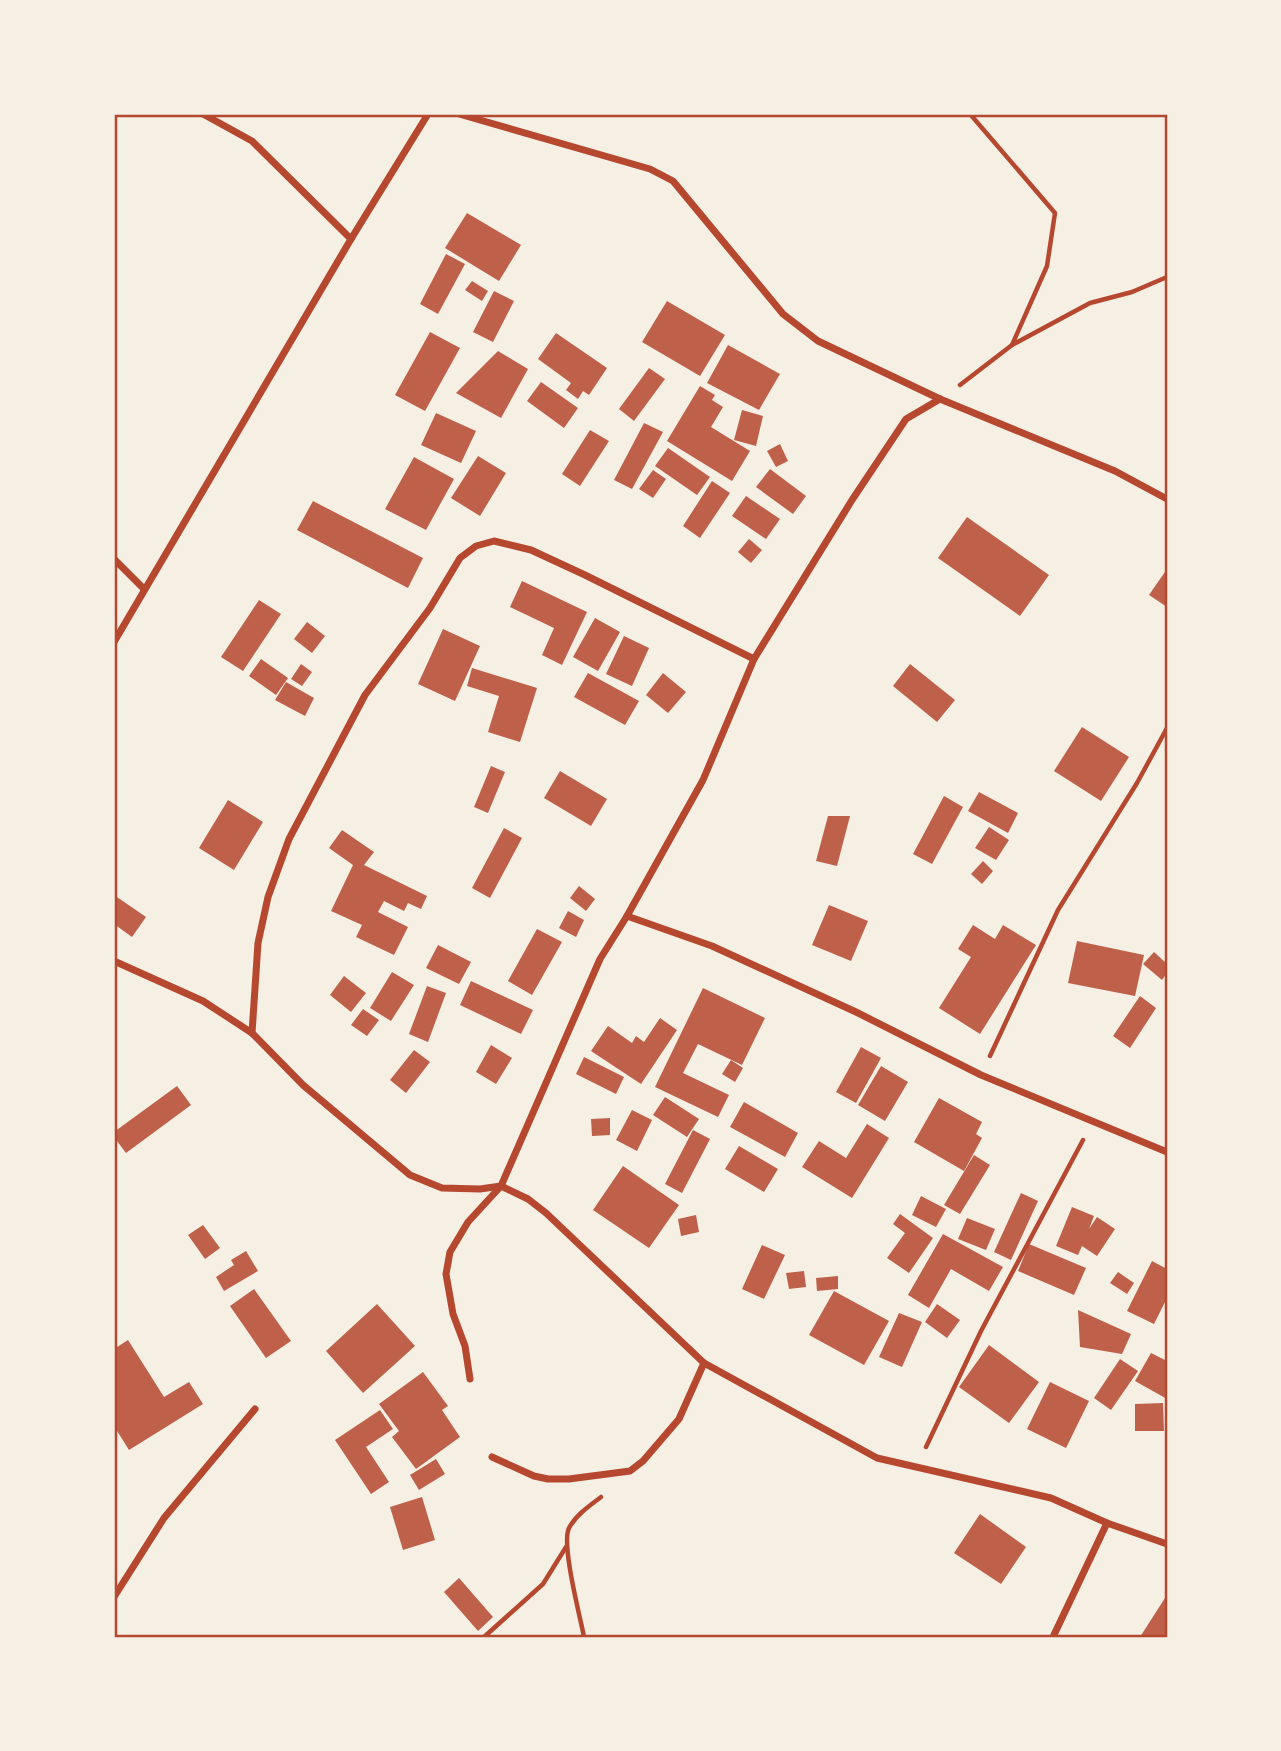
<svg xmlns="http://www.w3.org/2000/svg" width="1281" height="1751" viewBox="0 0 1281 1751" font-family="'Libre Baskerville',serif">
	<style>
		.building { fill: #bf614a }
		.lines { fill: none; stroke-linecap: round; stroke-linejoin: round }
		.path { stroke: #b5482f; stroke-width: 4.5 }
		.minor { stroke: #b5482f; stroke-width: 7 }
		.neatline { fill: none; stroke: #b5482f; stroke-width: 2.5 }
	</style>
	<rect width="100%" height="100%" fill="#f6efe4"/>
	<g class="building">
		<polygon points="467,213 521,245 499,281 445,248"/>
		<polygon points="446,254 465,264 438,314 420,304"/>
		<polygon points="472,281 488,291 482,301 465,290"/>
		<polygon points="494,291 514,301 493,342 473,332"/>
		<polygon points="667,301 725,335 700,376 642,342"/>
		<polygon points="430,332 460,348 425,411 395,395"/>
		<polygon points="556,333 607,368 589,395 583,391 578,399 566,390 571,383 538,359"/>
		<polygon points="728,345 780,374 759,410 707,383"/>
		<polygon points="498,351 528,369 501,418 456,393"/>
		<polygon points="649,368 665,379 634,421 619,409"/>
		<polygon points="541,382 578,408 564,428 527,401"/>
		<polygon points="700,386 715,395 712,400 723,407 711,427 750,451 732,481 667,441"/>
		<polygon points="742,410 763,416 756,446 734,440"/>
		<polygon points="436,413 476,431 461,463 421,445"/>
		<polygon points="644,423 663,432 632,489 614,480"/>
		<polygon points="590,430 609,441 580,486 562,474"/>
		<polygon points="780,444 788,461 776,467 767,451"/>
		<polygon points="668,448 710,477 697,495 655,466"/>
		<polygon points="478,456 506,473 480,516 451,498"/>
		<polygon points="414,457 454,479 426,530 385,509"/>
		<polygon points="770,469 806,496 793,514 756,487"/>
		<polygon points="653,470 666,479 653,498 639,489"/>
		<polygon points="712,481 730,493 700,538 683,526"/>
		<polygon points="746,496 780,519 766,539 732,516"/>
		<polygon points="313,501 423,558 408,588 297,530"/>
		<polygon points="967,517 1049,575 1020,616 938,558"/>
		<polygon points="749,539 762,550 751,563 738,552"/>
		<polygon points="1167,569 1167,607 1149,595"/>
		<polygon points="522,581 587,612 562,665 542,655 554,628 510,607"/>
		<polygon points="259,600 281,614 243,671 221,657"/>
		<polygon points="595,618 620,632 598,671 573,657"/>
		<polygon points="307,622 325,636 312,653 294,639"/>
		<polygon points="443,629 480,646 455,701 418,684"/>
		<polygon points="624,636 649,648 632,686 606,674"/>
		<polygon points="261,659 288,678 276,695 249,676"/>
		<polygon points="301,664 312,672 302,686 291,679"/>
		<polygon points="910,664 955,700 937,722 893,686"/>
		<polygon points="472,668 537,688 520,742 488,732 499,696 467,686"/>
		<polygon points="588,673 639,701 625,725 574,697"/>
		<polygon points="663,673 686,692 668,713 646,695"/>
		<polygon points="286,682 314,698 305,716 275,700"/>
		<polygon points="1082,727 1129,757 1101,801 1054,771"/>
		<polygon points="491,766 505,772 488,813 474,807"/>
		<polygon points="560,771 607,799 591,826 544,798"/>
		<polygon points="979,792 1018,813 1008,833 968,811"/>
		<polygon points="944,796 963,807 932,864 913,854"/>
		<polygon points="228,800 263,822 234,870 199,848"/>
		<polygon points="828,816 850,816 837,866 816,861"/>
		<polygon points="989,827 1009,840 996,860 975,848"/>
		<polygon points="504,828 522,838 490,898 472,888"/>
		<polygon points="342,830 374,852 364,865 427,896 421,909 408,903 404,911 384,901 378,912 408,927 394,955 356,937 362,925 331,911 353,865 329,848"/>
		<polygon points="983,861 993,871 982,884 971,874"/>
		<polygon points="579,886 595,899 586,911 570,898"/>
		<polygon points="114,895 146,917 132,937 114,924"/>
		<polygon points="829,905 868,921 851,961 812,945"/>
		<polygon points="568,911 584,920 576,937 559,928"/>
		<polygon points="973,925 995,939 1003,925 1036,945 980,1034 939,1008 971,957 958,949"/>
		<polygon points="537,929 562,942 532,995 508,981"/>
		<polygon points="1077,941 1144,955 1135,996 1068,983"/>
		<polygon points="438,945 471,962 459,984 426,968"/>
		<polygon points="1154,952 1167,964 1167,973 1162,980 1143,964"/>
		<polygon points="392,972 414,985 391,1021 370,1008"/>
		<polygon points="344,976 366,993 351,1012 330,995"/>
		<polygon points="471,981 533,1010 521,1034 460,1005"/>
		<polygon points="427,986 446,993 428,1042 409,1034"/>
		<polygon points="703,988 765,1018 742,1065 698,1044 683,1073 729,1095 718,1117 655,1087"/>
		<polygon points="1140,996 1156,1008 1130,1048 1113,1036"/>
		<polygon points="363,1009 379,1020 367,1036 351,1025"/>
		<polygon points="660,1018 677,1030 641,1084 591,1051 608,1026 632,1043 636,1036 644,1042"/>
		<polygon points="491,1045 512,1058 496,1084 476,1072"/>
		<polygon points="861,1047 881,1058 856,1103 836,1092"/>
		<polygon points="414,1050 430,1062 406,1093 390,1080"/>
		<polygon points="584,1057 624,1077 616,1094 576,1074"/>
		<polygon points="731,1060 743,1068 735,1082 722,1074"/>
		<polygon points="881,1066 908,1082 885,1121 858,1105"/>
		<polygon points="177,1086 191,1105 126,1153 114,1137 114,1132"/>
		<polygon points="665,1097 699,1119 687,1137 653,1115"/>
		<polygon points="939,1098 982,1122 976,1134 982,1138 964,1171 914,1142"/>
		<polygon points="744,1102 798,1133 785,1157 730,1127"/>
		<polygon points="632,1110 652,1120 637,1151 616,1140"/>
		<polygon points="610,1118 610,1135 592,1136 591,1119"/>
		<polygon points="867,1124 889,1138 852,1198 802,1167 819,1141 846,1158"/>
		<polygon points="693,1130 710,1139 682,1193 665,1184"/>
		<polygon points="739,1146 778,1169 764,1192 725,1169"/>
		<polygon points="974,1155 990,1165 960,1214 944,1205"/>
		<polygon points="623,1166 679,1205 649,1248 593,1210"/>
		<polygon points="1021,1193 1038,1201 1011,1260 994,1252"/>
		<polygon points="921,1196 946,1209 936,1227 912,1215"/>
		<polygon points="1072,1207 1094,1216 1089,1229 1097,1217 1115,1229 1097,1256 1082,1246 1078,1255 1056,1246"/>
		<polygon points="900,1214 933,1238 909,1273 887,1258 905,1233 893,1224"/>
		<polygon points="696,1215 699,1232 681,1236 678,1219"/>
		<polygon points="967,1218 995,1229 986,1250 958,1239"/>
		<polygon points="203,1225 220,1248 205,1259 188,1235"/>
		<polygon points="943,1234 1003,1267 989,1291 951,1269 929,1308 908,1295"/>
		<polygon points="1029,1244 1086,1268 1074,1295 1018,1271"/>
		<polygon points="762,1245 785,1255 764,1299 742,1289"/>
		<polygon points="246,1251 258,1271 224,1291 216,1277 234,1265 231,1260"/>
		<polygon points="1152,1261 1167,1269 1167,1298 1154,1324 1127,1311"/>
		<polygon points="804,1271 806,1287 789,1289 786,1273"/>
		<polygon points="1118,1272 1134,1283 1127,1294 1110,1283"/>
		<polygon points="838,1276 838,1289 817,1291 816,1278"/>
		<polygon points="254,1289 291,1341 266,1358 230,1306"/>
		<polygon points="834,1291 889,1321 864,1365 809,1335"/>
		<polygon points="377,1304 415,1346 363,1393 326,1351"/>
		<polygon points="937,1304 960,1320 947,1338 925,1322"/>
		<polygon points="1078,1310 1131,1334 1122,1354 1080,1347"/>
		<polygon points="899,1313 922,1322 902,1367 879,1357"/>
		<polygon points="128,1340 164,1397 189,1382 203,1404 129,1450 114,1426 114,1349"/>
		<polygon points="989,1345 1039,1382 1009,1423 959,1387"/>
		<polygon points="1151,1353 1167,1361 1167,1399 1135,1381"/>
		<polygon points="1120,1359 1138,1371 1111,1410 1094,1398"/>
		<polygon points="423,1372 448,1406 442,1410 460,1437 416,1469 392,1437 399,1431 379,1404"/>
		<polygon points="1050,1382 1089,1401 1066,1448 1027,1429"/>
		<polygon points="1163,1403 1164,1431 1135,1431 1135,1404"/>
		<polygon points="380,1410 393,1429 366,1447 389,1482 371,1494 335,1440"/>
		<polygon points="436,1459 445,1474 419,1490 410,1475"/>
		<polygon points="422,1497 435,1540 403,1550 390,1507"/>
		<polygon points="980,1514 1026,1547 1001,1584 954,1553"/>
		<polygon points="459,1578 493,1617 478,1631 444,1592"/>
		<polygon points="1165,1598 1167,1599 1167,1637 1140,1637"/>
	</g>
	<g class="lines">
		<g class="path">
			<polyline points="970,114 1055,213 1047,266 1012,345"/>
			<polyline points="960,385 1012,345 1090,303 1132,292 1167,277"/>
			<polyline points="990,1056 1058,910 1137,783 1167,728"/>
			<polyline points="926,1447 981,1331 1083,1140"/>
			<polyline points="484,1637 543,1584 566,1547"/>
			<path d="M584,1637C580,1616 561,1544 569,1528C576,1515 589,1506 601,1497"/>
		</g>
		<g class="minor">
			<polyline points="203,114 252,141 351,239"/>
			<polyline points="459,114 650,169 673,181 783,314 818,341 940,399 1115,471 1167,499"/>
			<polyline points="114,559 144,589"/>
			<polyline points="114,642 351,239 428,114"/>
			<polyline points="627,916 712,946 856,1012 981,1075 1167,1152"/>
			<polyline points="114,961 203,1001 252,1033 303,1085 410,1175 442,1188 480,1189 501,1186 528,1199 546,1213 704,1363 877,1458 1051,1498 1107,1523 1167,1544"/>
			<polyline points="252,1033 258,943 268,897 289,839 365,695 430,608 460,558 476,546 494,541 531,550 585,575 754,659"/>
			<polyline points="470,1379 465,1346 453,1314 446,1274 450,1252 468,1222 501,1186 600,959 627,916 703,780 754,659 852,500 906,419 940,399"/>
			<polyline points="492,1457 534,1476 548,1479 569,1479 630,1471 643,1461 679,1419 704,1363"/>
			<polyline points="114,1597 164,1518 255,1409"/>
			<polyline points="1053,1637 1107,1523"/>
		</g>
	</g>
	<rect width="1281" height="1751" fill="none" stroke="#f6efe4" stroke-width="231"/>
	<rect x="116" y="116" width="1050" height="1520" class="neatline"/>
</svg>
